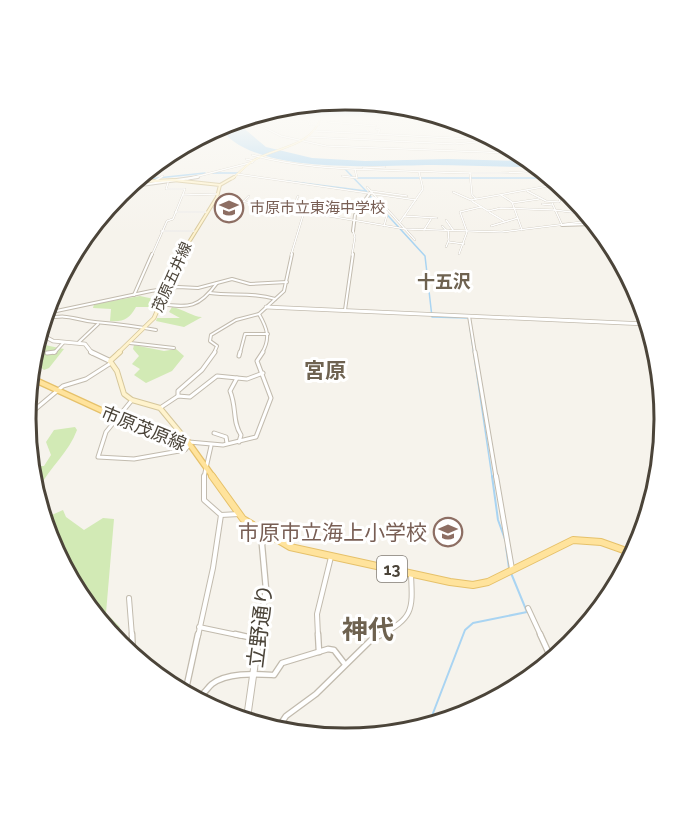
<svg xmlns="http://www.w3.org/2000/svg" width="690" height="837" viewBox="0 0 690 837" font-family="Raleway,'Noto Sans JP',sans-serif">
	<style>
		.green { fill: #d2eab5 }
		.water { fill: #a9d4f2 }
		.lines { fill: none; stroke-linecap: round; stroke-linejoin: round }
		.stream-far1 { stroke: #a9d4f2; stroke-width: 1.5 }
		.stream { stroke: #a9d4f2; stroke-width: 2 }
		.minor-far4-casing { stroke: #c2bbae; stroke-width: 2 }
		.minor-far3-casing { stroke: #c2bbae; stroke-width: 4 }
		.minor-far2-casing { stroke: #c2bbae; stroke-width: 5 }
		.minor-far1-casing { stroke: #c2bbae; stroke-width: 6 }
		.minor-casing { stroke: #c2bbae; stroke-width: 7 }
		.tertiary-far5-casing { stroke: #c2bbae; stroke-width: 2 }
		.tertiary-far4-casing { stroke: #c2bbae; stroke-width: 4 }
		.tertiary-far3-casing { stroke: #c2bbae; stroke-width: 4.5 }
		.tertiary-far2-casing { stroke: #c2bbae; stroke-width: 6 }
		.tertiary-far1-casing { stroke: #c2bbae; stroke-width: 7 }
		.tertiary-casing { stroke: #c2bbae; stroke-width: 8 }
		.secondary-far3-casing { stroke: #d6c79b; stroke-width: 2 }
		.secondary-far2-casing { stroke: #d6c79b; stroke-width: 4 }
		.secondary-far1-casing { stroke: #d6c79b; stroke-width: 4.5 }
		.secondary-casing { stroke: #d6c79b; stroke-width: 6 }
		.primary-far1-casing { stroke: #e6c16a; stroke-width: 7 }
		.primary-casing { stroke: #e6c16a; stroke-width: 8 }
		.trunk-casing { stroke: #e0a43c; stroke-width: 3 }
		.minor-far4 { stroke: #fff; stroke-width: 1.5 }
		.minor-far3 { stroke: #fff; stroke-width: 2 }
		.minor-far2 { stroke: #fff; stroke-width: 3 }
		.minor-far1 { stroke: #fff; stroke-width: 4 }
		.minor { stroke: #fff; stroke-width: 4.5 }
		.tertiary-far5 { stroke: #fff; stroke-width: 1.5 }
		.tertiary-far4 { stroke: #fff; stroke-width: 2 }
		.tertiary-far3 { stroke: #fff; stroke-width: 3 }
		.tertiary-far2 { stroke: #fff; stroke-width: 4 }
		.tertiary-far1 { stroke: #fff; stroke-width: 4.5 }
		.tertiary { stroke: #fff; stroke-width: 6 }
		.secondary-far3 { stroke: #fff3cd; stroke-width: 1.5 }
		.secondary-far2 { stroke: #fff3cd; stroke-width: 2 }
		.secondary-far1 { stroke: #fff3cd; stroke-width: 3 }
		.secondary { stroke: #fff3cd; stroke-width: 4 }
		.primary-far1 { stroke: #ffe39c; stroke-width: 4.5 }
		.primary { stroke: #ffe39c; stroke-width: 6 }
		.trunk { stroke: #ffd985; stroke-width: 2 }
		.labels { text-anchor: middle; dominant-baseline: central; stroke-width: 6; stroke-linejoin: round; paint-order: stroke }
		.far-education-label { font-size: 15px; fill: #785e54; stroke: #fff; text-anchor: start }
		.far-street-label { font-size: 15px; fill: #4b4439; stroke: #fff }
		.shield { fill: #fff; stroke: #817c74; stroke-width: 1.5 }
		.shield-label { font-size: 16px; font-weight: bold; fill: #4b4439 }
		.far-quarter-label { font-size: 18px; font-weight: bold; fill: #6e6250; stroke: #fff }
		.street-label { font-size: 18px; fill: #4b4439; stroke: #fff }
		.quarter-label { font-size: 21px; font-weight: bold; fill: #6e6250; stroke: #fff }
		.near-education-label { font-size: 21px; fill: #785e54; stroke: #fff; text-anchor: end }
		.near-street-label { font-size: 21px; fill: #4b4439; stroke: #fff }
		.near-quarter-label { font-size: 26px; font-weight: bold; fill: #6e6250; stroke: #fff }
		.rim { fill: none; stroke: #4b4439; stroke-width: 3 }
	</style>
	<rect width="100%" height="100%" fill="#f6f3ec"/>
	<g class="green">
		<path d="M140,296L154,299V307H136C129,319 124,322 110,321L111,309L93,308L94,304Z"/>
		<path d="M172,307C183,309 193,317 202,317L184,327L156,321L157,318H180L169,312Z"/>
		<polygon points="40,344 64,349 49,368 44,370 39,366 42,358 38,357"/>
		<polygon points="134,345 164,351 176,349 184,356 172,371 146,383 134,375 140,369 132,364 139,356 133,349"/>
		<path d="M75,427L77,430C69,452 50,467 39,488L35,466H44L51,455L46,442L54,430Z"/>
		<polygon points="63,510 66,517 84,530 103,518 114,519 106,613 120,627 113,636 50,540 45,518"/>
	</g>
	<path class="water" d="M235,121L266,147L312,158L365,161L448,159L524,161L533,167C500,167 466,165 433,165C381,165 250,177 219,126Z"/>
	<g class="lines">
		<g class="stream-far1">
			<polyline points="212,130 224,131"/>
			<polyline points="345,169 367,192"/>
			<polyline points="213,173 238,173"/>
			<polyline points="358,178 549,178"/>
			<polyline points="138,180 205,173"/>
			<polyline points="287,181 366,191"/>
			<polyline points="370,196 425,256 432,317 467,318"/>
			<polyline points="470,328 492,477"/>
		</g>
		<g class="stream">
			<polyline points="492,476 498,520 506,542"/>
			<polyline points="506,546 509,568"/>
			<polyline points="430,721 465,630 473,623 527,612 511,573"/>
		</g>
		<g class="minor-far4-casing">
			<g id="minor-far4">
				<polyline points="301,118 308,120 310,125 319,125"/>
				<polyline points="247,119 281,136 326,146 512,153"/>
				<polygon points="264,120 270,120 270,122 265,122"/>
				<polyline points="253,122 264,118"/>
				<polyline points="328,122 376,126"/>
				<polyline points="474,128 475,139"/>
				<polyline points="376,129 380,130 378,133"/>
				<polyline points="314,131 492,140"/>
				<path d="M252,155C302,169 355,169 406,171C451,172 495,175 539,171"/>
				<polyline points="246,159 254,161"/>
				<polyline points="363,168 385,167"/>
				<polyline points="470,173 472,195 476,199"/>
				<polyline points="237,174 416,200"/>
				<polyline points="342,176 357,178 355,169"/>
				<polyline points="155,181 163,176"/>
				<polyline points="367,187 415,240"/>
				<polyline points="371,191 407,196"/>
				<polyline points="527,191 546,201 559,202 562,195 572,195"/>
				<polyline points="453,192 471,200 559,184"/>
				<polyline points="183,195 218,194"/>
				<polyline points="501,195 512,202 522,230"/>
				<polyline points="217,197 405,229 502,232 590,221"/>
				<polyline points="472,201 488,211 501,208 554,210"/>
				<polyline points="243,202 249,196"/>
				<polyline points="512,203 539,199"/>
				<polyline points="552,203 562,225"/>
				<polyline points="542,204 552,205"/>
				<polyline points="267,206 271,201 278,201"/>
				<polyline points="292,210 298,196"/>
				<polyline points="554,210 580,213 581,208"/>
				<polyline points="175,212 206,212"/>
				<polyline points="489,212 504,221"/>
				<polyline points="383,214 387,215 384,226"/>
				<polyline points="404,216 437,218"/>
				<polyline points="584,216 588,221"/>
				<polyline points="446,220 453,230"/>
				<polyline points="400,222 423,189 419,172"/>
				<polyline points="442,226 446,230"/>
				<polyline points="491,226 518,218"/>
				<polyline points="424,230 431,219"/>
				<polyline points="161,231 194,231"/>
				<polyline points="449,242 464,244"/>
				<polyline points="446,247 449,240 448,230"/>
				<polyline points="459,254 467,232 460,212 481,207"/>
				<polyline points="152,255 167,221 173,219 185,189 166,189 168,183"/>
				<polyline points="291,255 304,212"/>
				<polyline points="352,255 355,237 353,231"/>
			</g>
		</g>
		<g class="minor-far3-casing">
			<g id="minor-far3">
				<path d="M210,293C232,296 254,292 275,299"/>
				<polyline points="134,295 152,254"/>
				<path d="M160,304C189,308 199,308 217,283"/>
				<polyline points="345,310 353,254"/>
				<polyline points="47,313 151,291 178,287 198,288 232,279 250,284 287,282"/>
				<polyline points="469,316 475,353"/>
				<path d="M45,319C71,313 72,320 95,322C116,324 135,326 156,330"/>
				<polyline points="79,342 98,324"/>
				<polyline points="130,343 174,348"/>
				<polyline points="54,353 64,342"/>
				<polyline points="214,353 217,346 210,341 211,335 236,320 259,314"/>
				<polyline points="240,353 245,334 268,334"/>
				<path d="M262,353C271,338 267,328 259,314L284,291L292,254"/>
			</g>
		</g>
		<g class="minor-far2-casing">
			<g id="minor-far2">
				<polyline points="475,352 496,477"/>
				<polyline points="47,353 55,352"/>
				<polyline points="239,356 240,352"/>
				<path d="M237,378L230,391C237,408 232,421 241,435L239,442"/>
				<polyline points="178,396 178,391 202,370 215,352"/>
				<polyline points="132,400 106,432 98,457 134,459 185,450 189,445"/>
				<polyline points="160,408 178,396 190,397 217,376 247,379 263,373"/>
				<polyline points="26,417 63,386 86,379 111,363"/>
				<polyline points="214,433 226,437 227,443"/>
				<polyline points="189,442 223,445 256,437 271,398 257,361 263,352"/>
				<polyline points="204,477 211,446"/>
			</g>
		</g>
		<g class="minor-far1-casing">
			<g id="minor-far1">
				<polyline points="496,476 512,569"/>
				<polyline points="221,515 239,514"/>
				<polyline points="129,598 132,636"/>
				<polyline points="528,608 541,636"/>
				<polyline points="199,627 242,636"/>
				<polyline points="198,636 213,568 221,515 204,500 204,476"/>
				<polyline points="318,636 317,614 331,557"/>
				<path d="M379,636C413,618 413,611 411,575"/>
			</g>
		</g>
		<g class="minor-casing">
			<g id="minor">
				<polyline points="132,634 133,654"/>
				<polyline points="235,634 257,639"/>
				<polyline points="318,634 319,652"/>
				<polyline points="540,634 551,658"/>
				<polyline points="186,689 198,634"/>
				<path d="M198,697C205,694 207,688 212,684C228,672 255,674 274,675L282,663L328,649L334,650L344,663"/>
				<polyline points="248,718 272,723"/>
				<polyline points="280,725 286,716 316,694 371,640 382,634"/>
			</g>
		</g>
		<g class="tertiary-far5-casing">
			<g id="tertiary-far5">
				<polyline points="308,137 455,144 477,142 488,137"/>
				<polyline points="187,179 253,162"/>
			</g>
		</g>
		<g class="tertiary-far4-casing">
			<g id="tertiary-far4">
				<polyline points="127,187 198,177"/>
				<polyline points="562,225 592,224"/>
				<polyline points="353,231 355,215 370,193"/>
			</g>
		</g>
		<g class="tertiary-far3-casing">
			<g id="tertiary-far3">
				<polyline points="266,307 646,324"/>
				<polyline points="42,335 53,341 85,344 92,353"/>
			</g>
		</g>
		<g class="tertiary-far2-casing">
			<polyline id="tertiary-far2" points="91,352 110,361"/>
		</g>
		<g class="tertiary-far1-casing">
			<polyline id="tertiary-far1" points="259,636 266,589 262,545 266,533"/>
		</g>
		<g class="tertiary-casing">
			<polyline id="tertiary" points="247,718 259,634"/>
		</g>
		<g class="secondary-far3-casing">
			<path id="secondary-far3" d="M232,179C239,173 246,165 254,160C279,146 309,148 321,118"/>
		</g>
		<g class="secondary-far2-casing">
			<g id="secondary-far2">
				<polyline points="135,182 173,180 220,185 217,197 181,255"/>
				<polyline points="220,185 234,177"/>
			</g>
		</g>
		<g class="secondary-far1-casing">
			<polyline id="secondary-far1" points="118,353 154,318 182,254"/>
		</g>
		<g class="secondary-casing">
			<polyline id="secondary" points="120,352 110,361 117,371 124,394 132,400 160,408 188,442"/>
		</g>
		<g class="primary-far1-casing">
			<polyline id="primary-far1" points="33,379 118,418 188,442 213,477"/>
		</g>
		<g class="primary-casing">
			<polyline id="primary" points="212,476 243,519 290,547 450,582 473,585 488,582 573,540 601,542 632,553"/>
		</g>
		<g class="trunk-casing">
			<polyline id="trunk" points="450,120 470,125"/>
		</g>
		<use href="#minor-far4" class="minor-far4"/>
		<use href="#minor-far3" class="minor-far3"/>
		<use href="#minor-far2" class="minor-far2"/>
		<use href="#minor-far1" class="minor-far1"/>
		<use href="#minor" class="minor"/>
		<use href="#tertiary-far5" class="tertiary-far5"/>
		<use href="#tertiary-far4" class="tertiary-far4"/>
		<use href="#tertiary-far3" class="tertiary-far3"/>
		<use href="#tertiary-far2" class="tertiary-far2"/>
		<use href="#tertiary-far1" class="tertiary-far1"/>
		<use href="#tertiary" class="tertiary"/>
		<use href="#secondary-far3" class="secondary-far3"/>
		<use href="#secondary-far2" class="secondary-far2"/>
		<use href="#secondary-far1" class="secondary-far1"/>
		<use href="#secondary" class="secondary"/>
		<use href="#primary-far1" class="primary-far1"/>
		<use href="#primary" class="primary"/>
		<use href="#trunk" class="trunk"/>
	</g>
	<linearGradient id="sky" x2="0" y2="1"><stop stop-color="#8fc1ec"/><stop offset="0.5" stop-color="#fbfaf6"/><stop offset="1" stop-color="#fbfaf6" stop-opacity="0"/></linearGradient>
	<rect width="690" height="235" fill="url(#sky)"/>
	<defs>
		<g id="school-ring" transform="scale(1.5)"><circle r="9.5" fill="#fff" stroke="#8d6e63" stroke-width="1.5"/><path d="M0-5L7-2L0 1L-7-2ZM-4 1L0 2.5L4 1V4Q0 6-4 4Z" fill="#8d6e63"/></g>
	</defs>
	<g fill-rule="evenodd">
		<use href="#school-ring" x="229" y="208"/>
		<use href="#school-ring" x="448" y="532"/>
	</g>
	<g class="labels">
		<g class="far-education-label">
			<text x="250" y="208">市原市立東海中学校</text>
		</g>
		<g class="far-street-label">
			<text transform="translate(172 277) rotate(-66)">茂原五井線</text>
		</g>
		<rect class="shield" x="377" y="556" width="30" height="26" rx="4.5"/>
		<g class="shield-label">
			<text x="392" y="569">13</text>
		</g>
		<g class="far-quarter-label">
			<text x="444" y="281">十五沢</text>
		</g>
		<g class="street-label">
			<text transform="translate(144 428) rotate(22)">市原茂原線</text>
		</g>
		<g class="quarter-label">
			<text x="325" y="370">宮原</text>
		</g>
		<g class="near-education-label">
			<text x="427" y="532">市原市立海上小学校</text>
		</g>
		<g class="near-street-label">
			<text transform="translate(260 626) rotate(-83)">立野通り</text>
		</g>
		<g class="near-quarter-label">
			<text x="368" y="630">神代</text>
		</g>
	</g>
	<path d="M0 0H690V837H0ZM36 419a309 309 0 1 1 618 0a309 309 0 1 1-618 0Z" fill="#fff" fill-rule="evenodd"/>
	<path class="rim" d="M36 419a309 309 0 1 1 618 0a309 309 0 1 1-618 0Z"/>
</svg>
